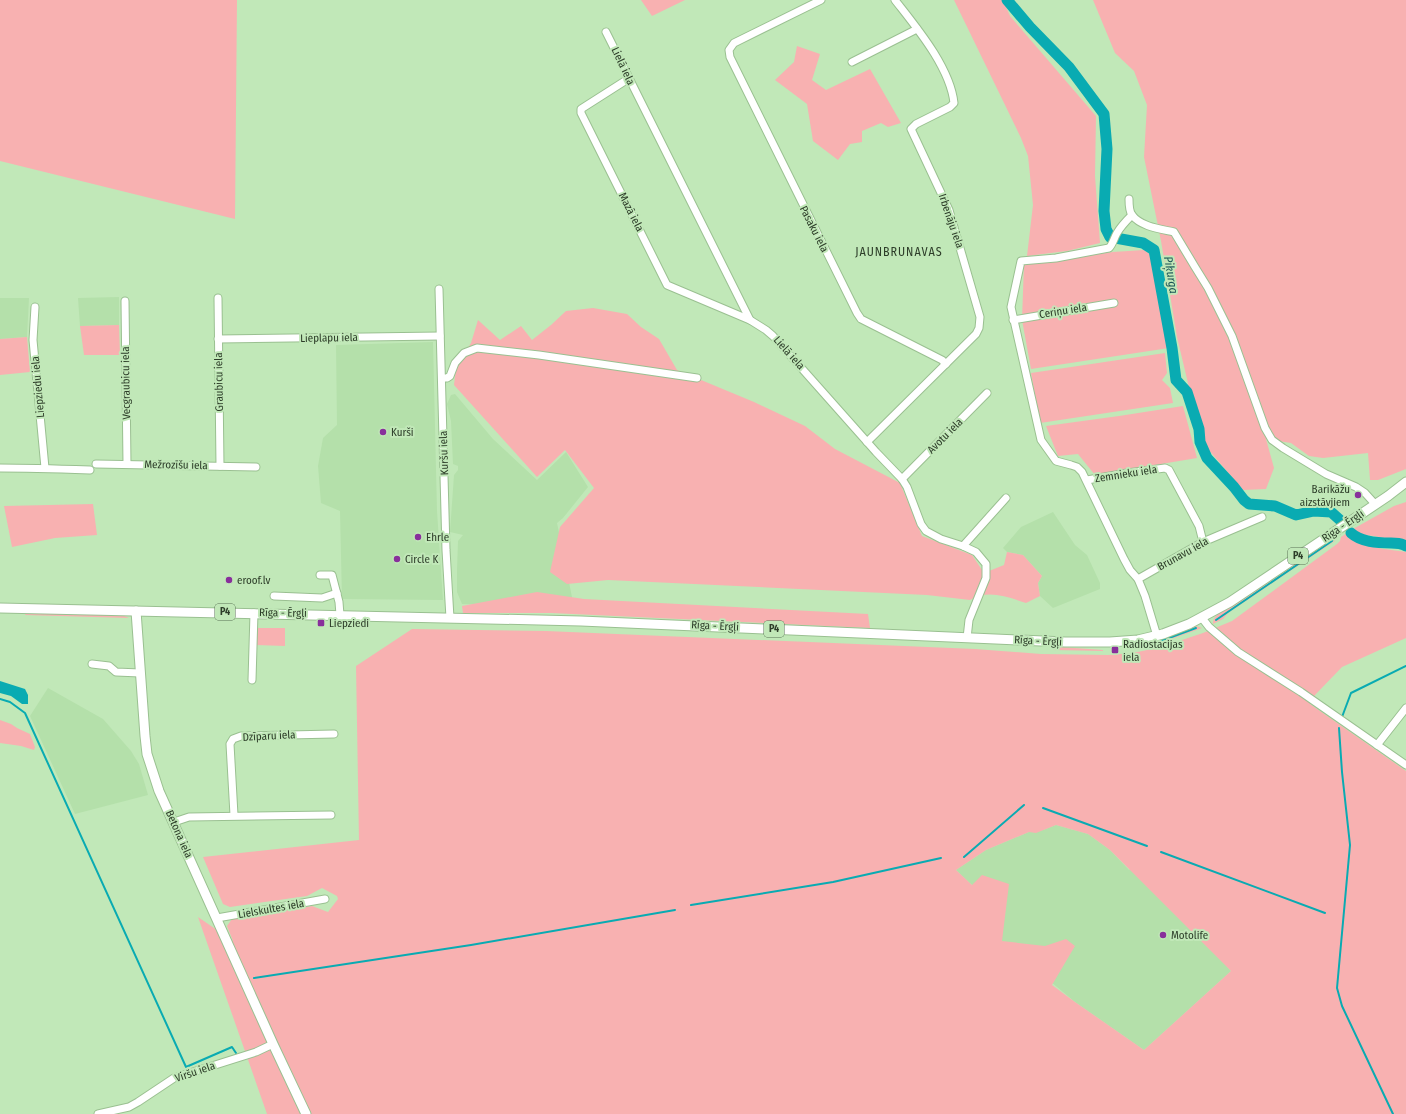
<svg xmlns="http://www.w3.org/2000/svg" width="1406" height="1114" viewBox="0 0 1406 1114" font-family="'Fira Sans Condensed',sans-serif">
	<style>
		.built { fill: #b4e0aa }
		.green { fill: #f8b1b1; fill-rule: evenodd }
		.water { fill: #09abb2 }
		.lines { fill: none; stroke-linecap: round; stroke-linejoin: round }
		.stream { stroke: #09abb2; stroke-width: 2 }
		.river { stroke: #09abb2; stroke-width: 11 }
		.minor-casing { stroke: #9ac091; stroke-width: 9 }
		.major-casing { stroke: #9ac091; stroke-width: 11 }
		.minor { stroke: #fff; stroke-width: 7 }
		.major { stroke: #fff; stroke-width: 9 }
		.poi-dot { fill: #882f9b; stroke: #c1e8b8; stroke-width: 1.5 }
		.labels { text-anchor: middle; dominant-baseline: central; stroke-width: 4; stroke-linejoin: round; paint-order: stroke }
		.shield { fill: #c1e8b8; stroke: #597054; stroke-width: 1 }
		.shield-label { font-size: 10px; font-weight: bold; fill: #2d3d29 }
		.street-label { font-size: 11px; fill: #2d3d29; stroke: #c1e8b8 }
		.poi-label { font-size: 11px; fill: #2d3d29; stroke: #c1e8b8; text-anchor: start }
		.neighbourhood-label { font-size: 12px; letter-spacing: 1px; fill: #2d3d29; stroke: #c1e8b8 }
		.water-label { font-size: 12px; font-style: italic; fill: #195255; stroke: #c1e8b8 }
	</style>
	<rect width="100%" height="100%" fill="#c1e8b8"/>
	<g class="built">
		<polygon points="119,297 119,325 80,326 78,298"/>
		<polygon points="0,298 29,298 27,337 0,339"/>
		<polygon points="433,342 437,511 443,600 342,599 340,511 321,503 318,466 323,438 337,425 336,345"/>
		<polygon points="455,394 493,439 537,480 566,452 588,487 563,518 557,523 574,607 462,604 457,592 457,570 458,541 463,535 450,532 454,475 458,470 458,466 453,464 451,421 447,404 451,395"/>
		<polygon points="1053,512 1075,545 1087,555 1100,583 1100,589 1053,608 1040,596 1038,583 1042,576 1023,555 1007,552 1003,548 1021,527"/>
		<polygon points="48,688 103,719 131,751 139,764 148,795 75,814 30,716"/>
		<polygon points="1056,825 1088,834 1110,850 1129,870 1135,865 1231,971 1144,1050 1075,1002 1002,941 972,885 956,870 986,850 1029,832 1043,830"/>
	</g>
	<g class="green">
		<polygon points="0,0 237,0 235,219 0,161"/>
		<polygon points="641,0 685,0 652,16"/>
		<polygon points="954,0 1003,0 1010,16 1096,116 1095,176 1100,243 1067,251 1027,256 1033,205 1028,156 1021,138"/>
		<polygon points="1093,0 1406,0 1406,469 1378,480 1370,480 1368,453 1323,458 1309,456 1291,443 1266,439 1274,468 1266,489 1243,490 1202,442 1177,337 1161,241 1144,157 1147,105 1134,71 1115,53"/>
		<polygon points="797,46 820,54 812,80 826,90 870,69 901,123 888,127 881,123 862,131 862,142 850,144 838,160 813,141 807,104 775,80 794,62"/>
		<polygon points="1144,250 1151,255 1169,348 1031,369 1022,320 1024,264 1113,252"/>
		<path d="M593,308L627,314L641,327L659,339L677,370L754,402L805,426L835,449L900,483L922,536L972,555L984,573L1004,565L1007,552L1023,555L1042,576L1038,583L1040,596L1026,603C1008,597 987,589 970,600L927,595L608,580L567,584L550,572L560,527L594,488L565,450L537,477L454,385L456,368L471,343L478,320L500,340L521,326L532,340L551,325L566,311Z"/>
		<polygon points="119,325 120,355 84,355 80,326"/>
		<polygon points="27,337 30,372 0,375 0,339"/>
		<polygon points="1165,353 1167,373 1162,380 1170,388 1173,403 1040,423 1031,373"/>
		<polygon points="1183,406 1197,458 1095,475 1078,454 1058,456 1046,426 1119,416"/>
		<polygon points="1406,502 1406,543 1374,536 1357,534 1353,529 1394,506"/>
		<polygon points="93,504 97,535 55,538 12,547 4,506"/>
		<path d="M1347,533C1357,548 1389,549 1406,552V638L1342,667L1315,695L1310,704L1406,771V1114H267L198,917L233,941L227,926L232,919L312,906L328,912L338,899L337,896L322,888L307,896L230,907L223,904L203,857L359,840L356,666L412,629L546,631L975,649L1041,654L1108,655L1133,653L1161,647L1203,633L1232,621L1337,544L1340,541L1341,537ZM1056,825L1088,834L1110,850L1231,971L1144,1050L1075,1002L1052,985L1075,946L1066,939L1045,946L1002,941L1009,884L982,875L972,885L956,870L986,850L1029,832L1036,833Z"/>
		<path d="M1337,535L1335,541L1333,542L1228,613L1223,619L1213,624C1213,614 1224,611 1231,607Z"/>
		<polygon points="537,592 584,599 868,614 870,628 551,613 463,613 462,606"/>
		<polygon points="26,613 122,615 129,618 25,615"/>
		<polygon points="1196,626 1202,628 1157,644 1156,641"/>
		<polygon points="257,628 285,628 285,646 256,645"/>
		<polygon points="1060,647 1103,650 1103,651 1053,650"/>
		<polygon points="0,720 11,724 17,728 30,734 35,747 34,750 21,746 0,743"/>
	</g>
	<polygon class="water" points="0,681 25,689 28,695 28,704 22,704 11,696 0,693"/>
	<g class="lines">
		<g class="stream">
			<polyline points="1216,620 1332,541 1335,537"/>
			<polyline points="1158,642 1196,628"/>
			<polyline points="0,699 10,702 25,713 186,1067 232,1047 236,1053"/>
			<polyline points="1342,717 1351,693 1406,666"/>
			<polyline points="1339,728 1342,772 1350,845 1337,988 1342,1006 1393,1114"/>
			<polyline points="1043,808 1147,846"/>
			<polyline points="1161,852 1325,913"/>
			<polyline points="964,857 1024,805"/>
			<polyline points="691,905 833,882 941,858"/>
			<polyline points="254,978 471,945 675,910"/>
		</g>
		<g class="river">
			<polyline points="1007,0 1030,27 1069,67 1104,114 1107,149 1104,211 1106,229 1110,237 1143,243 1154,250 1172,348 1176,380 1187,392 1199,429 1200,442 1207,458 1234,487 1244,500 1249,504 1275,506 1296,515 1314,511 1331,512 1340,520"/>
			<path d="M1351,533C1361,542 1377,543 1391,543C1396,543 1401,543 1406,546"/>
		</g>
		<g class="minor-casing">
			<g id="minor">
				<polyline points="821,0 734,43 729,50 730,57 857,313 861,319 942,360 946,364"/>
				<polyline points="606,32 750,320 766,330 773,336 876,452 902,479 907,487 921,524 926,531 941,539 963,546 976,552 986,564 986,578 969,620 967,638"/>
				<polyline points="852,62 917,29"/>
				<polyline points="628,79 581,109 581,113 667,285 750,320"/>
				<path d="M1129,199C1129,204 1129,211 1132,215C1141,227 1161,229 1174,232L1195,267L1208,288L1232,336L1265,428L1272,440L1283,448L1326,474L1356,487L1365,493L1375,504"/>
				<path d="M1132,215C1126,221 1121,226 1117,233C1114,238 1113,244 1109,248L1056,258L1021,261L1011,307L1041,440L1056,461L1071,465L1077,467L1082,472L1124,559L1130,570L1138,579"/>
				<polyline points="439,289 446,550 450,618"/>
				<polyline points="218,298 220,466"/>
				<polyline points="125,301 127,464"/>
				<polyline points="35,307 33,340 45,468"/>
				<polyline points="1013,320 1114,303"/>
				<polyline points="218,339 440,336"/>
				<polyline points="442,378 447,378 450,376 455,363 464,353 477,348 539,355 697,378"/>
				<path d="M867,442L976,334L979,328L980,317L949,210L911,129L916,124L950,107L954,103C950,67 916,27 895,0"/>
				<polyline points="96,464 256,467"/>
				<path d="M0,468C30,468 60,469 90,470"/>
				<polyline points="902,479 987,393"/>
				<polyline points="1087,480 1127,473 1165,468 1169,470 1199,526 1203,542"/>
				<polyline points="963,546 1006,498"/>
				<polyline points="320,575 332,575 339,602 340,615"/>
				<polyline points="274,596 322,598 337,593"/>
				<polyline points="1202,618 1209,627 1238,652 1301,692 1406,765"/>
				<polyline points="1157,636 1145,596 1138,579 1203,542 1262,517"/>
				<polyline points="92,664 109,666 116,672 140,673"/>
				<polyline points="252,680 254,613"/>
				<polyline points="1377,745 1406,708"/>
				<polyline points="234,815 230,744 233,739 241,736 334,734"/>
				<polyline points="174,822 189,817 331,815"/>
				<polyline points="217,918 325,899"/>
				<polyline points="98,1114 129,1107 138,1102 174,1078 256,1052 273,1044"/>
			</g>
		</g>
		<g class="major-casing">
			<g id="major">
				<polyline points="0,608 581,621 1065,642 1110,642 1138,640 1163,634 1189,624 1230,602 1388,496 1406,482"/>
				<polyline points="136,611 145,736 147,754 159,791 273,1044 306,1114"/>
			</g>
		</g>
		<use href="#minor" class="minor"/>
		<use href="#major" class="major"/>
	</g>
	<g class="poi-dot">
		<circle cx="383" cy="432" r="4"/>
		<circle cx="1358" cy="495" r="4"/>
		<circle cx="418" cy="537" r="4"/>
		<circle cx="397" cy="559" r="4"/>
		<circle cx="229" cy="580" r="4"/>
		<rect x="317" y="619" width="8" height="8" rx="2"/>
		<rect x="1111" y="646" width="8" height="8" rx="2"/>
		<circle cx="1163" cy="935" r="4"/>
	</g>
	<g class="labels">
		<g class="shield">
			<rect x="1288" y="548" width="20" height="16" rx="3"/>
			<rect x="215" y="604" width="20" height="16" rx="3"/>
			<rect x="764" y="621" width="20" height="16" rx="3"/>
		</g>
		<g class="shield-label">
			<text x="1298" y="556">P4</text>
			<text x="225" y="612">P4</text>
			<text x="774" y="629">P4</text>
		</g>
		<g class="street-label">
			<text transform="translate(623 66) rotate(65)">Lielā iela</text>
			<text transform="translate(631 212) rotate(63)">Mazā iela</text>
			<text transform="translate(951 221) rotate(71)">Irbenāju iela</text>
			<text transform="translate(814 229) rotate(63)">Pasaku iela</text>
			<text transform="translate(1063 311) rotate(-9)">Ceriņu iela</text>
			<text transform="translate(329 338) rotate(-1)">Lieplapu iela</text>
			<text transform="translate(789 353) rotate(48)">Lielā iela</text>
			<text transform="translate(219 382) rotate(-91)">Graubicu iela</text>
			<text transform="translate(126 383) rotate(-91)">Vecgraubicu iela</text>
			<text transform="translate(38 387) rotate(-95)">Liepziedu iela</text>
			<text transform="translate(945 436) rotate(-45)">Avotu iela</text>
			<text transform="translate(444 453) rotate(-92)">Kuršu iela</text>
			<text transform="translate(176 465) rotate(1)">Mežrozīšu iela</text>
			<text transform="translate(1126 474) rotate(-9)">Zemnieku iela</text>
			<text transform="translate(1343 526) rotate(-34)">Rīga - Ērgļi</text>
			<text transform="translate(1183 554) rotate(-29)">Brunavu iela</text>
			<text transform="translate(283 613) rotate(1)">Rīga - Ērgļi</text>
			<text transform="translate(715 626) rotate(3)">Rīga - Ērgļi</text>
			<text transform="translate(1038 641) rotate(3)">Rīga - Ērgļi</text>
			<text transform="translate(269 736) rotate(-3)">Dzīparu iela</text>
			<text transform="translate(179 834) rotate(66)">Betona iela</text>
			<text transform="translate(271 909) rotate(-10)">Lielskultes iela</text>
			<text transform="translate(195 1072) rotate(-19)">Viršu iela</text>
		</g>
		<g class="poi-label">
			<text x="391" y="432">Kurši</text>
			<text x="1350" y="489" text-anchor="end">Barikāžu<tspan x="1350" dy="13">aizstāvjiem</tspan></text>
			<text x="426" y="537">Ehrle</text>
			<text x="405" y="559">Circle K</text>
			<text x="237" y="580">eroof.lv</text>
			<text x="329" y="623">Liepziedi</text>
			<text x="1123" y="644">Radiostacijas<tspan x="1123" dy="13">iela</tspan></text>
			<text x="1171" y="935">Motolife</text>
		</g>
		<g class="neighbourhood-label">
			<text x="899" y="252">JAUNBRUNAVAS</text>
		</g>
		<g class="water-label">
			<text transform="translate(1171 275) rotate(81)">Piķurga</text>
		</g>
	</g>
</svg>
